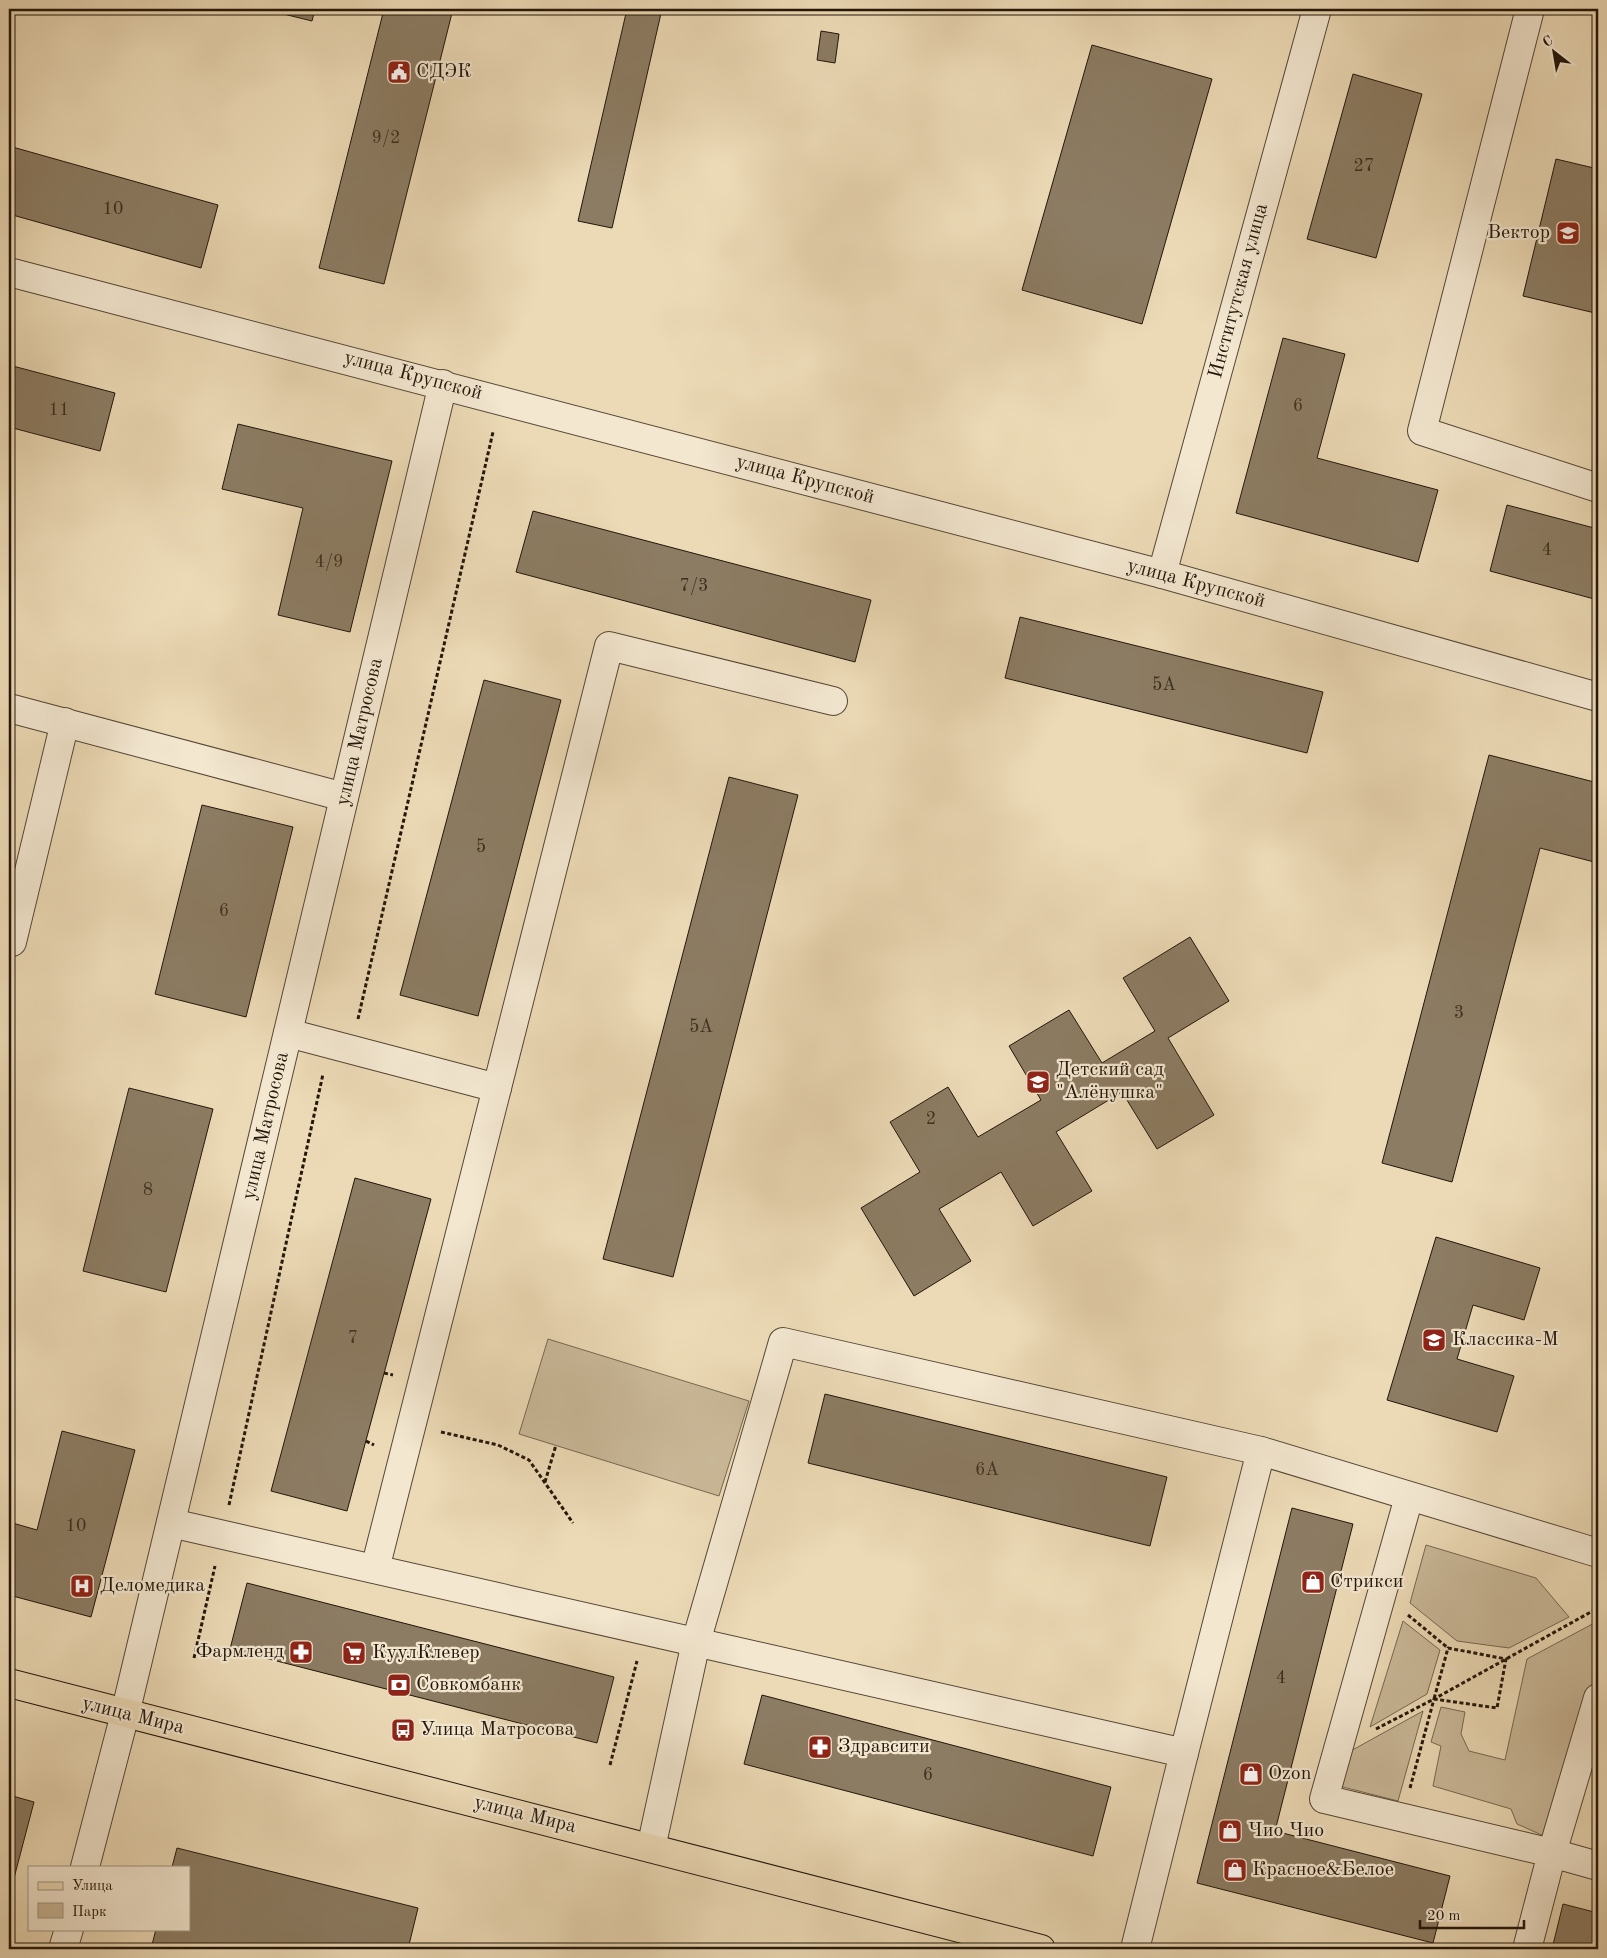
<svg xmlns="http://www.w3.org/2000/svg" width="1607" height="1958" viewBox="0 0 1607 1958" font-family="'Old Standard TT',serif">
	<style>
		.green { fill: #cab999; stroke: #766852 }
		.building { fill: #8c7c63; stroke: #23160a }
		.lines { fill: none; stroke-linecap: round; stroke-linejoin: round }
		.minor-casing { stroke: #554735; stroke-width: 30 }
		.major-casing { stroke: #23160a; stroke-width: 30 }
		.path { stroke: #23160a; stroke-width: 3; stroke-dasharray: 4 2.5; stroke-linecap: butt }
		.minor { stroke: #f3e7d0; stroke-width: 28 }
		.major { stroke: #ecdab6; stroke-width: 28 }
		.labels { text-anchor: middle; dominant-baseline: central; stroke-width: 4.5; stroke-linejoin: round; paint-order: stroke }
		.number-label { font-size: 18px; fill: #3d3020 }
		.poi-label { font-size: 20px; fill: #23160a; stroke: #f3e7d0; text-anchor: start }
		.street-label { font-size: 20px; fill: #23160a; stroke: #f3e7d0 }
	</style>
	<rect width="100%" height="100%" fill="#ecdab6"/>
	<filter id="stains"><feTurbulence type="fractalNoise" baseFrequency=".004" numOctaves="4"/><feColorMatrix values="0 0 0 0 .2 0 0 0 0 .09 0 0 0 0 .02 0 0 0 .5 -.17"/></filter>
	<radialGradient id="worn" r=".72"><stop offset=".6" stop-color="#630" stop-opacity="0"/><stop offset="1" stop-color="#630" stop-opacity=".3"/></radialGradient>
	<g class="green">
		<polygon points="548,1339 749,1401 719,1496 519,1434"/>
		<polygon points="1426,1545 1536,1578 1569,1617 1509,1648 1457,1641 1410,1603"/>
		<polygon points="1403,1621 1440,1650 1427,1694 1370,1727"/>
		<polygon points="1598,1621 1598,1679 1552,1831 1544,1836 1517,1824 1511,1809 1433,1786 1441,1746 1431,1742 1441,1707 1465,1712 1461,1734 1469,1751 1505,1760 1527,1659"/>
		<polygon points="1423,1711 1398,1801 1339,1786 1347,1753"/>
	</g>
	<g class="building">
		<polygon points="263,9 315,9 312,21"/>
		<polygon points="384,9 453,9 384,284 319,268"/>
		<polygon points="627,9 662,9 612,228 578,221"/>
		<polygon points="821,31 839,34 835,63 817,60"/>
		<polygon points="1092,45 1212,79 1142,324 1022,290"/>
		<polygon points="1353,74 1422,94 1376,258 1307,239"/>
		<polygon points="9,146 218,205 201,268 9,214"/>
		<polygon points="1556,159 1598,169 1598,298 1595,313 1523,296"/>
		<polygon points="1283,338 1345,354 1317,458 1438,490 1418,562 1236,513"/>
		<polygon points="9,365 115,393 100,451 9,427"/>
		<polygon points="238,424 392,461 350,632 278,615 303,508 222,489"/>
		<polygon points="1507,505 1598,529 1598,600 1490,571"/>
		<polygon points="533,511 871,600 855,662 516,572"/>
		<polygon points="1020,617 1323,692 1307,753 1005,678"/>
		<polygon points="484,680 561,700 478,1016 400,995"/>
		<polygon points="1489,755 1598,783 1598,863 1540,848 1452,1182 1382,1163"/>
		<polygon points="729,777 798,795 673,1277 603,1259"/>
		<polygon points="202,805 293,827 246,1017 155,994"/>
		<polygon points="1190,937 1229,1001 1168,1038 1214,1115 1157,1149 1122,1092 1056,1132 1092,1191 1033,1226 1001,1172 939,1209 971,1261 914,1296 861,1208 920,1172 890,1122 948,1087 978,1137 1041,1100 1009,1046 1069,1010 1102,1063 1155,1031 1123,978"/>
		<polygon points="129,1088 213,1109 166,1292 83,1271"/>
		<polygon points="355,1178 431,1199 347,1511 271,1491"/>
		<polygon points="1436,1237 1540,1268 1524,1320 1473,1305 1457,1359 1514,1376 1497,1432 1387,1400"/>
		<polygon points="825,1394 1167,1477 1150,1546 808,1463"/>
		<polygon points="62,1431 135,1450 91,1617 9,1595 9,1522 37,1530"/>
		<polygon points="1292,1508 1353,1524 1275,1831 1450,1876 1433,1943 1197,1883"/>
		<polygon points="247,1583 614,1677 597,1743 230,1649"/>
		<polygon points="762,1695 1111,1787 1093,1856 744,1764"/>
		<polygon points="9,1795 34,1802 9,1897"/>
		<polygon points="177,1848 418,1908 408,1949 253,1949 234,1945 233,1949 151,1949 156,1929 189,1929 189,1867 172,1867"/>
		<polygon points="1563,1904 1598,1913 1598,1949 1552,1949"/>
	</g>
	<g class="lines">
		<g class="minor-casing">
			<g id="minor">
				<polyline points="1530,9 1422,431 1598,488"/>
				<polyline points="9,272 1162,574 1598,697"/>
				<polyline points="1162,574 1317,9"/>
				<polyline points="9,708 344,797"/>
				<polyline points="12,942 65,722"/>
				<polyline points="288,1033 497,1088"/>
				<polyline points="1409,1497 1324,1799 1552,1853 1527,1949"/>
				<polyline points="171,1523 1184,1753 1135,1949"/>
				<polyline points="375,1569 609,646 833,701"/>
				<polyline points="1598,1698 1552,1853 1598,1866"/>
				<polyline points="1184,1753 1261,1451 1598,1553"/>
				<polyline points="651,1848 696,1642 783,1342 1261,1451"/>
				<polyline points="85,1867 125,1714 443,384"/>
				<polyline points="63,1949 69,1929"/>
			</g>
		</g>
		<g class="major-casing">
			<polyline id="major" points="9,1683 1041,1949"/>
		</g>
		<g class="path">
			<polyline points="358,1019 493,432"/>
			<polyline points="384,1373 393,1375"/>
			<polyline points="441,1432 498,1445 529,1460 573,1523"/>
			<polyline points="366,1441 374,1445"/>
			<polyline points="545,1482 556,1445"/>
			<polyline points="229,1505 323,1074"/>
			<polyline points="1408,1615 1448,1648"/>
			<polyline points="194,1658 215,1566"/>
			<polyline points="1376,1729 1434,1699 1497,1708 1506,1659 1448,1648 1434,1699"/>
			<polyline points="610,1765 637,1661"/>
			<polyline points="1410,1788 1434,1699 1598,1608"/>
		</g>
		<use href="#minor" class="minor"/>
		<use href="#major" class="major"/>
	</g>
	<defs>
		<g id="civic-square" transform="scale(1.25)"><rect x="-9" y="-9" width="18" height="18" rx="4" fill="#8f2418" stroke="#f3e7d0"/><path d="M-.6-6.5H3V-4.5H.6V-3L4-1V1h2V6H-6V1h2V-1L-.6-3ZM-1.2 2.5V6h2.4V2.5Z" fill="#fff"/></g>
		<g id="school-square" transform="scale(1.25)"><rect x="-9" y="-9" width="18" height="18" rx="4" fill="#8f2418" stroke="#f3e7d0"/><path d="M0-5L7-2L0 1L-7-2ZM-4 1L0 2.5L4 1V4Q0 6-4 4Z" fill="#fff"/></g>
		<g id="shop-square" transform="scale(1.25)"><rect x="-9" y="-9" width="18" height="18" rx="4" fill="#8f2418" stroke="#f3e7d0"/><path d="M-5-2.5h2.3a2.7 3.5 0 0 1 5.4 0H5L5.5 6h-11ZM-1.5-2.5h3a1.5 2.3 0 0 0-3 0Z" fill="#fff"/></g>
		<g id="hospital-square" transform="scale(1.25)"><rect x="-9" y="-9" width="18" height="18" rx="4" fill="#8f2418" stroke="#f3e7d0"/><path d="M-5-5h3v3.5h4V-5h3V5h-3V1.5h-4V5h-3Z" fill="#fff"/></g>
		<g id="pharmacy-square" transform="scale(1.25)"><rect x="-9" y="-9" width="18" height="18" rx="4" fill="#8f2418" stroke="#f3e7d0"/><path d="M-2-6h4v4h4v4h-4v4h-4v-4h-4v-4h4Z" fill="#fff"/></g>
		<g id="supermarket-square" transform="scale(1.25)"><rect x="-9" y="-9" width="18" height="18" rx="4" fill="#8f2418" stroke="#f3e7d0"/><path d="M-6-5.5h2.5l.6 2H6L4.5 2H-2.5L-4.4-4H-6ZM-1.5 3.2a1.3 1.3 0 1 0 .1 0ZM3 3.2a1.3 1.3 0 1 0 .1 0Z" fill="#fff"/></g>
		<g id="bank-square" transform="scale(1.25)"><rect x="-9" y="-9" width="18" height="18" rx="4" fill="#8f2418" stroke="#f3e7d0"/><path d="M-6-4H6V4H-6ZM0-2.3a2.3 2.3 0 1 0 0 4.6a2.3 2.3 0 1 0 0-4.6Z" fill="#fff"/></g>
		<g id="bus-square" transform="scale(1.25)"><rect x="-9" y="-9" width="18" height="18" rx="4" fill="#8f2418" stroke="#f3e7d0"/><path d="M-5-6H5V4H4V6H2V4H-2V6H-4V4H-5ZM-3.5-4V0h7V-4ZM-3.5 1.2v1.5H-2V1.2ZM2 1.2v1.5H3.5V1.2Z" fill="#fff"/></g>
	</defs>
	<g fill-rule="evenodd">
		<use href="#civic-square" x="399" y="72"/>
		<use href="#school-square" x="1568" y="233"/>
		<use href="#school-square" x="1038" y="1082"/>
		<use href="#school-square" x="1434" y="1340"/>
		<use href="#shop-square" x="1313" y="1582"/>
		<use href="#hospital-square" x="82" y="1586"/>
		<use href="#pharmacy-square" x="301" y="1652"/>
		<use href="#supermarket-square" x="354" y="1653"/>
		<use href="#bank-square" x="399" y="1685"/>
		<use href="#bus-square" x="403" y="1730"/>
		<use href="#pharmacy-square" x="820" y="1747"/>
		<use href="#shop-square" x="1251" y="1774"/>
		<use href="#shop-square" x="1230" y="1831"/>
		<use href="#shop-square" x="1235" y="1870"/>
	</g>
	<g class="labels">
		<g class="number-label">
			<text x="386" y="138">9/2</text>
			<text x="1364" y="166">27</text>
			<text x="113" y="209">10</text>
			<text x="1298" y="406">6</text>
			<text x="59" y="410">11</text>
			<text x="1547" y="550">4</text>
			<text x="329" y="562">4/9</text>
			<text x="694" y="586">7/3</text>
			<text x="1164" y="685">5А</text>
			<text x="481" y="847">5</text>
			<text x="224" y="911">6</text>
			<text x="1459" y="1013">3</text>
			<text x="701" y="1027">5А</text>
			<text x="931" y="1119">2</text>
			<text x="148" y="1190">8</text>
			<text x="353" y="1338">7</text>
			<text x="987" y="1470">6А</text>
			<text x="76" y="1526">10</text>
			<text x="1281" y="1678">4</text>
			<text x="928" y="1775">6</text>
		</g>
		<g class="poi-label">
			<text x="416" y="72">СДЭК</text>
			<text x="1550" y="233" text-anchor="end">Вектор</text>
			<text x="1056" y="1070">Детский сад<tspan x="1056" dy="23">"Алёнушка"</tspan></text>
			<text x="1452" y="1340">Классика-М</text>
			<text x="1330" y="1582">Стрикси</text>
			<text x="100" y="1586">Деломедика</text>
			<text x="284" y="1652" text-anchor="end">Фармленд</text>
			<text x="372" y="1653">КуулКлевер</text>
			<text x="416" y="1685">Совкомбанк</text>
			<text x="420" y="1730">Улица Матросова</text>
			<text x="838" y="1747">Здравсити</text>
			<text x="1268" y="1774">Ozon</text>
			<text x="1248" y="1831">Чио Чио</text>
			<text x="1252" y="1870">Красное&amp;Белое</text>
		</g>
		<g class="street-label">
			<text transform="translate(1239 291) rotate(-75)">Институтская улица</text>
			<text transform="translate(413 376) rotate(15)">улица Крупской</text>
			<text transform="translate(805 480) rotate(15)">улица Крупской</text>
			<text transform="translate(1196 584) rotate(15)">улица Крупской</text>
			<text transform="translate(360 732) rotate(-77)">улица Матросова</text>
			<text transform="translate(266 1126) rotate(-77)">улица Матросова</text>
			<text transform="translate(133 1716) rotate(14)">улица Мира</text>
			<text transform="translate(525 1815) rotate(14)">улица Мира</text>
		</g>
	</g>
	<rect width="1607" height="1958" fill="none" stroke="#ecdab6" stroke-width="30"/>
	<rect x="10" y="10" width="1587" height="1938" fill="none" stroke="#23160a" stroke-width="2.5"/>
	<rect x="15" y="15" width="1577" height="1928" fill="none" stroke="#23160a"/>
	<rect x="28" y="1866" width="162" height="65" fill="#f3e7d0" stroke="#a09381"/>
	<rect x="38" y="1882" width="25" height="8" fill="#ecdab6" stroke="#a09381"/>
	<text x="72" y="1890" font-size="15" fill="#23160a">Улица</text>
	<rect x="38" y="1903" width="25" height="15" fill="#cab999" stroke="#a09381"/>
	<text x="72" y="1916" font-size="15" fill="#23160a">Парк</text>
	<g transform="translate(1554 52) rotate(329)" stroke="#f3e7d0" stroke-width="4" paint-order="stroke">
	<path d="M0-4L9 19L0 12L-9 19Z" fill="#23160a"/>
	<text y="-8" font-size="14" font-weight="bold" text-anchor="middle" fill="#23160a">С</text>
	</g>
	<path d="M1420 1920v8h104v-8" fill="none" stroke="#23160a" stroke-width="2.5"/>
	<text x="1427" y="1920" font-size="15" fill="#23160a" stroke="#f3e7d0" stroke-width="4" paint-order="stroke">20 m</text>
	<rect width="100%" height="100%" filter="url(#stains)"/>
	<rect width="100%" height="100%" fill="url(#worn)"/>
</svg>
